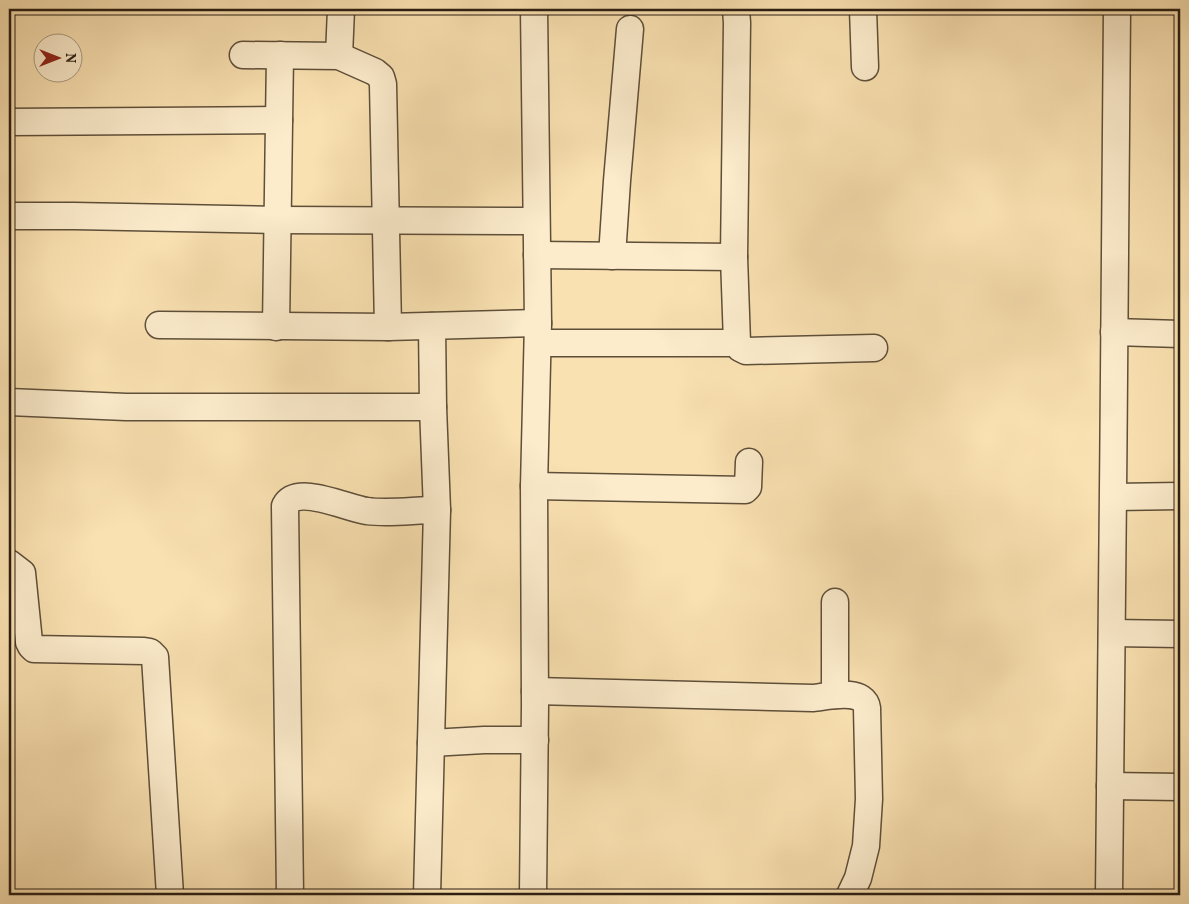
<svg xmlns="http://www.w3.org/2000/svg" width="1189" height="904" viewBox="0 0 1189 904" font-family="Vollkorn,serif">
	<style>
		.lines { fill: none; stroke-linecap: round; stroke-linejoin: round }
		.minor-casing { stroke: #5e4f3a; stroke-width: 29 }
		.minor { stroke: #fceccc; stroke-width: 26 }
	</style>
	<rect width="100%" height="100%" fill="#fae1b1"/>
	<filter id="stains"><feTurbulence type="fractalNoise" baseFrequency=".004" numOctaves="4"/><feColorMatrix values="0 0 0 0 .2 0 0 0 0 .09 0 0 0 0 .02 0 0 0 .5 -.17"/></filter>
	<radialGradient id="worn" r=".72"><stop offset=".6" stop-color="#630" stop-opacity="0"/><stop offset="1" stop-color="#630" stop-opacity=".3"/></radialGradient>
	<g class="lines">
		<g class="minor-casing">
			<g id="minor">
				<polyline points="736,9 737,23 734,257 737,343 740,348 746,351 874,348"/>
				<polyline points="863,9 865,67"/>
				<polyline points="243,55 339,56 375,72 381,77 383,84 388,327"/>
				<polyline points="339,56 341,9"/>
				<polyline points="9,122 279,120"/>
				<polyline points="9,216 74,216 277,220 536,221"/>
				<polyline points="537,255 734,257"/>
				<polyline points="612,256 617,181 630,29"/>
				<polyline points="159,325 388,327 538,323"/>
				<polyline points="276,327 280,55"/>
				<polyline points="1114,332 1180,334"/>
				<polyline points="538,343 737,343"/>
				<polyline points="9,402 126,407 433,407"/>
				<polyline points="534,486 745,490 748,487 749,462"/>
				<polyline points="1114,497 1180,496"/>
				<polyline points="9,563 22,573 29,642 31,646 34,649 144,651 150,652 155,657 170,895"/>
				<polyline points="1112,633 1180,634"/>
				<path d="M535,691L813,698C826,697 864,687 867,708L869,799L866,846L858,878L850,895"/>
				<polyline points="835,695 835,602"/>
				<polyline points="431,743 484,740 535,740"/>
				<polyline points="1110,786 1180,787"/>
				<path d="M290,895L285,506C297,483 348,509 367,511C389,514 415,510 437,510"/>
				<polyline points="427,895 437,510 433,407 432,326"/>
				<polyline points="533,895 535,705 534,486 538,323 534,9"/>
				<path d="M1109,895C1113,600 1114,304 1117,9"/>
			</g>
		</g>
		<use href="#minor" class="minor"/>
	</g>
	<rect width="1189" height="904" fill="none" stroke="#fae1b1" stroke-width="30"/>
	<rect x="10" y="10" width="1169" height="884" fill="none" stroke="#2a1e13" stroke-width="2.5"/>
	<rect x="15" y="15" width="1159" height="874" fill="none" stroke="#2a1e13"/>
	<g transform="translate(58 58) rotate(90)"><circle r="24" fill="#fceccc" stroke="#a89a82"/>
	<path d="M0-4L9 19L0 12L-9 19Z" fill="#8f2418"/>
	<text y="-8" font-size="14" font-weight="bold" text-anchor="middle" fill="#2a1e13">N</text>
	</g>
	<rect width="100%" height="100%" filter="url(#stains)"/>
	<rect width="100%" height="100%" fill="url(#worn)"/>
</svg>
